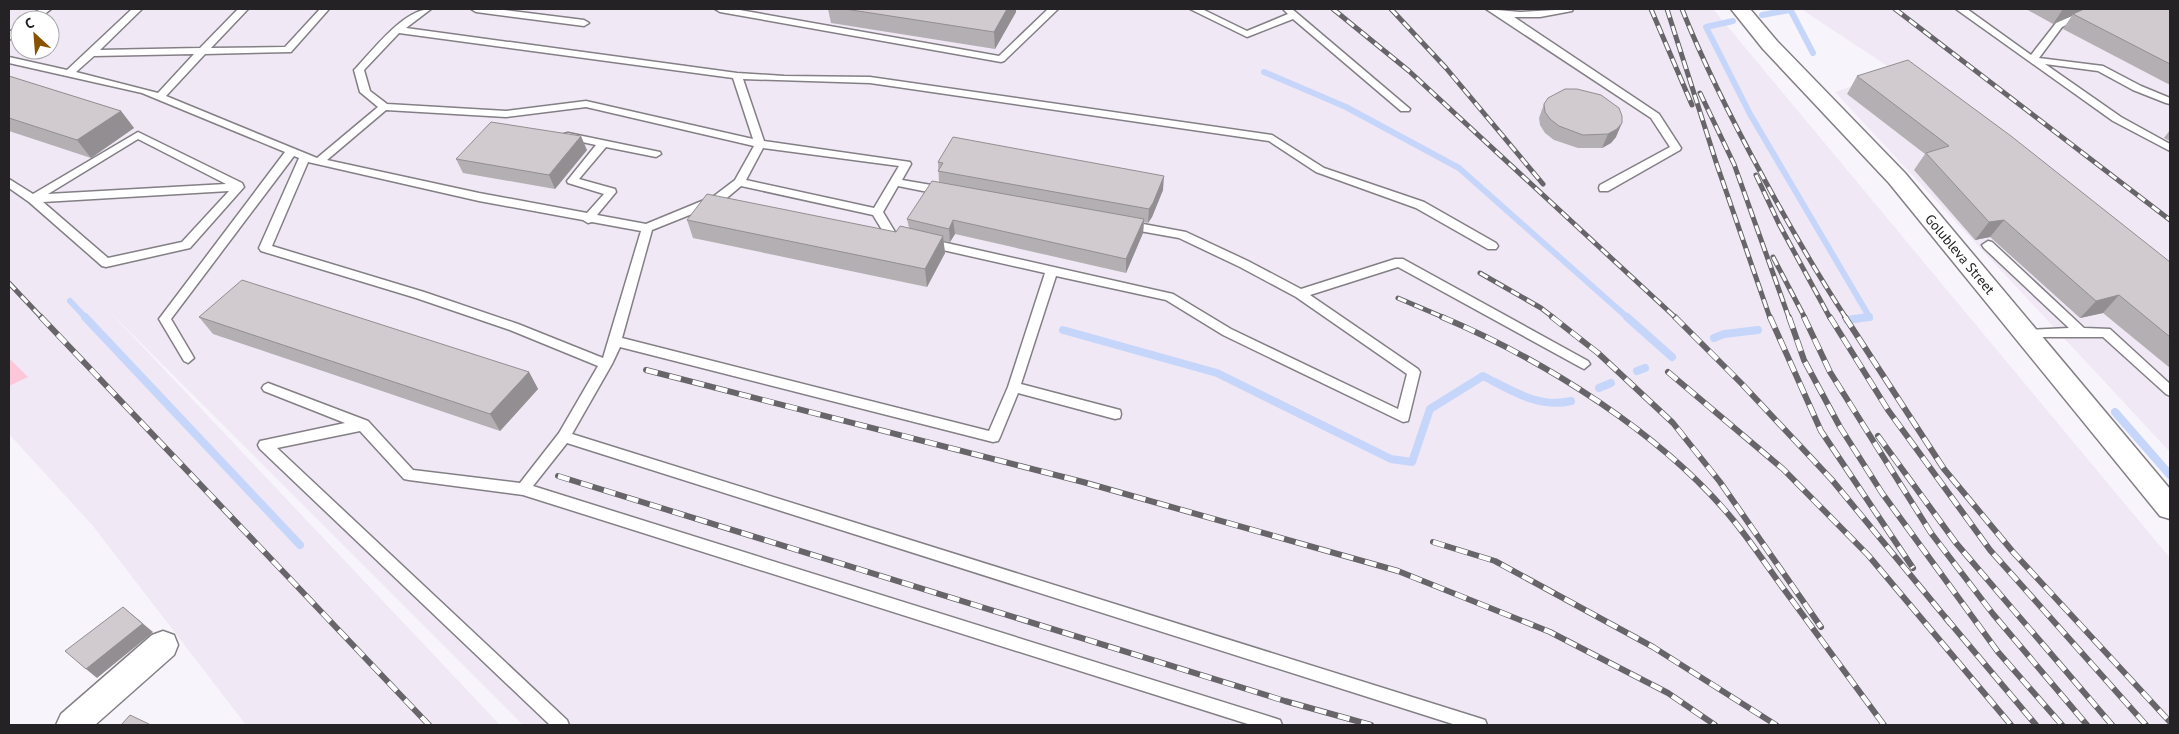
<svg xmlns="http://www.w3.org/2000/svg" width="2179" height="734" viewBox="0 0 2179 734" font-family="'PT Sans',sans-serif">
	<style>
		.built { fill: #f0e8f5; fill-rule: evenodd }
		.green { fill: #fcc8d9 }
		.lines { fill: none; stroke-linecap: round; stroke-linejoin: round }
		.stream-far1 { stroke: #c6d6fa; stroke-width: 6 }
		.stream { stroke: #c6d6fa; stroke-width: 8 }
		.service-casing { stroke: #837f85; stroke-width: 3 }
		.minor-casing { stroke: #837f85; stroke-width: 3 }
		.service { fill: #fff; fill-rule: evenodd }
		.minor { fill: #fff; fill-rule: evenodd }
		.rail-far1-casing { stroke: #676569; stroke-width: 5 }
		.rail-casing { stroke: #676569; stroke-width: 6 }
		.rail-far1 { stroke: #fff; stroke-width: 3; stroke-dasharray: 9; stroke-linecap: butt }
		.rail { stroke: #fff; stroke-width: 4.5; stroke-dasharray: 12; stroke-linecap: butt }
		.wall { fill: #b4afb2 }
		.shaded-wall { fill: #928e91 }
		.building { fill: #d1cbcf; stroke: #928e91 }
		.labels { text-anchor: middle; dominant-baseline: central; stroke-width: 4; stroke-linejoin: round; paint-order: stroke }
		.street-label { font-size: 14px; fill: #242225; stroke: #fff }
	</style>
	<rect width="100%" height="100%" fill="#f8f4fb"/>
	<g class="built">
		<path d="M9,9H1713L2170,558V725H523L106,308L500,725H246L93,526L9,434ZM20,20H50V50H20Z"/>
		<polygon points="1801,9 2170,9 2170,452 1835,92 1895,71"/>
	</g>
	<polygon class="green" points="9,358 28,377 9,386"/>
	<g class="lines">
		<g class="stream-far1">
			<polyline points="1790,9 1813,53"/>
			<polyline points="1762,15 1790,10"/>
			<polyline points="1733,21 1706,27 1750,114 1870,318"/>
			<polyline points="1264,72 1346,107 1459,168 1628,318"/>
			<polyline points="70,301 86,318"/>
		</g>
		<g class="stream">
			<polyline points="85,317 300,545"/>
			<polyline points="1627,317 1672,357"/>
			<polyline points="1847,320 1869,317"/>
			<path d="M1063,330L1217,373L1391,459L1412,462L1430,409L1483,376C1511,390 1539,409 1571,401"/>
			<polyline points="1714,338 1724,334 1758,330"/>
			<polyline points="1637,371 1645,368"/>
			<polyline points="1599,388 1611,383"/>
			<polyline points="2115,412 2170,475"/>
		</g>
		<g class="service-casing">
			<g id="service">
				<polygon points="40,9 51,9 37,20 26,20"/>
				<path d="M132,9H142L100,50L200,48L238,9H248L211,48L285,47L320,9H329L291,52L205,54L166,96L317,158L378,107L360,92L354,70L356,68C374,49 404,9 431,9L406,28L737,73L784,76L870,77L1272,135L1324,168L1424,202L1496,243L1498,246L1496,249H1488L1416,208L1316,172L1269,141L870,83L743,79L764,141L910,162L911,164L902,180L943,187L948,191L943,195L898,186L883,212L895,232L906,234L908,237L906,240L887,238L873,215L741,186L722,202L652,230L622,338L989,431L1008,387L1045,273L925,246L923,243L929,239L1173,294L1231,329L1398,409L1407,374L1296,297L1240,267L1179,238L1123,228L1121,225L1123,222L1127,221L1186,232L1248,261L1301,289L1395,259H1403L1588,361L1590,364L1584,369L1580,367L1398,267L1310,295L1418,369L1420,372L1409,417L1408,421L1403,422L1223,335L1166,300L1056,276L1021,384L1120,410L1121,414L1120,418L1115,419L1018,393L1000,437L998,441L993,442L620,347L612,364L572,434L1479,718L1485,720L1487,725H1456L567,443L533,486L1274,718L1280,720L1282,725H1251L523,495L409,480L404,479L360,431L277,448L567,720L569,725H550L260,449L258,445L260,441L265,440L345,423L264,391L262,388L264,385L268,383L368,421L413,470L520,483L559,433L598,366L510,330L416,298L261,251L259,248L299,158L294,156L171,319L194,358L188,363L184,361L159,319L285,152L142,93L9,63V57L67,70ZM399,33L733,78L753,139L586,101L506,111L387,104L370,91L364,70ZM194,54L158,93L76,72L94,56ZM586,107L754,146L735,180L714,196L646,224L597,215L616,192L615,189L579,179L606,147L656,157L661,154L660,152L568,133L564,134V138L596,145L567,181L568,183L604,194L587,213L479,193L327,160L386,110L506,117ZM763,148L899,166L874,208L746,180ZM308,162L479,201L583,220L588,223L592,222L641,231L603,358L518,324L424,292L272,246Z"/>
				<polygon points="471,9 496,9 584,20 589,23 584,26 476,12"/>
				<polygon points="715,9 734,9 999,56 1048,9 1058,9 1004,61 1001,62 720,12"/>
				<polygon points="1190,9 1202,9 1247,31 1288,14 1283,9 1292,9 1410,109 1409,111 1401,111 1293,19 1247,37"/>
				<polygon points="1486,9 1520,12 1573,9 1572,11 1540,17 1514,17 1659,114 1681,148 1680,150 1608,191 1600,191 1599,188 1600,185 1670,147 1651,118"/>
				<polygon points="1956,9 1967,9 2031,55 2056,23 2088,9 2099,9 2062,27 2039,58 2103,66 2141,86 2170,98 2170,104 2166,103 2133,90 2098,71 2045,64 2121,117 2170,144 2170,151 2113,121"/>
				<polygon points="20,25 20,33 9,40 9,32"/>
				<path d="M138,132L242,183L244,187L190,248L106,267L102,266L29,202L9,188V179L33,194ZM138,139L226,184L48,194ZM229,191L182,242L108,258L43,202Z"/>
				<polygon points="1988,241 1992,242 2084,328 2110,329 2170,384 2170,396 2166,394 2103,337 2023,337 2021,334 2023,331 2027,330 2069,328 1984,248 1982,245"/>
			</g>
		</g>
		<g class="minor-casing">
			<g id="minor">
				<polygon points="1731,9 1750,9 1777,41 1905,173 2170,489 2170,519 2160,516 1889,183 1763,49"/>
				<polygon points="163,631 174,635 178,645 174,655 95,725 56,725 61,714 152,635"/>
			</g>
		</g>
		<use href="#service" class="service"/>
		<use href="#minor" class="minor"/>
		<g class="rail-far1-casing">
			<g id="rail-far1">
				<polyline points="1333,9 1409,71 1676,318"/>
				<polyline points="1391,9 1446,68 1543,184"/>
				<polyline points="1651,9 1692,105"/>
				<polyline points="1667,9 1717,165 1770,318"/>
				<path d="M1682,9C1705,67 1733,122 1763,177C1789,225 1816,272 1846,318"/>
				<polyline points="1895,9 2170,220"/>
				<polyline points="1700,93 1734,164 1789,318"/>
				<polyline points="1756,175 1779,224 1830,318"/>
				<polyline points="1773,257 1805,318"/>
				<polyline points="1480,273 1541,308 1554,318"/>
				<polyline points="9,283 42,318"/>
				<polyline points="1398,298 1445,318"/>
			</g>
		</g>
		<g class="rail-casing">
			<g id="rail">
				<polyline points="41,317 429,725"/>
				<path d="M1442,317C1544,360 1663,434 1734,521C1751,542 1767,566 1783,588C1817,634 1850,679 1884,725"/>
				<polyline points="1552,317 1598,353 1673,423 1720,482 1821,627"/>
				<polyline points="1675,317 1742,384 1832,480 1950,623"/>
				<polyline points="1770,317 1821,431 1913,568"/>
				<polyline points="1789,317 1804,360 1840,427 1882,493 1998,652 2062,725"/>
				<polyline points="1804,317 1830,372 1931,533 1993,614 2087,725"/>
				<polyline points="1830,317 1888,410 1990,550 2146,725"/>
				<polyline points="1845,317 1944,469 2013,552 2170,722"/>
				<polyline points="646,370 1083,482 1398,571 1550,632 1668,693 1715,725"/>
				<polyline points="1668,372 1783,469 1868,555 2011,725"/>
				<polyline points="1878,436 1956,543 2112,725"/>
				<polyline points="558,476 1285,701 1371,725"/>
				<polyline points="1433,542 1495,561 1653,647 1776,725"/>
				<polyline points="1946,618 2036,725"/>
			</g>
		</g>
		<use href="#rail-far1" class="rail-far1"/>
		<use href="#rail" class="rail"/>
	</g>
	<g class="wall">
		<polygon points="828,9 1016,9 1016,12 995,49 831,23"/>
		<polygon points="2026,9 2084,9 2053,24"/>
		<polygon points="2170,9 2170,85 2063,29 2073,14"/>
		<polygon points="9,76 121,111 134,128 91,158 9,131"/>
		<polygon points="1857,76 2170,262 2170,368 2103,313 2080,318 1990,237 1975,240 1914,170 1925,154 1847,94"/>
		<polygon points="1544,104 1616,137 1611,143 1602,148 1578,148 1554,140 1545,133 1540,125 1539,118"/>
		<polygon points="2170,130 2170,141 2164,138"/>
		<polygon points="587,150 555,189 463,173 456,159"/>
		<polygon points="938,162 1163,190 1152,217 1148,223 1144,222 1143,233 1126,273 955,234 950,242 943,241 945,253 927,287 693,238 687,220 896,232 909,228 907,219 939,182"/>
		<polygon points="199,317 529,372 538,389 500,431 213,334"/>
	</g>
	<g class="shaded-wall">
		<polygon points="1007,9 1016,9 1016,12 995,49 994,32"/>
		<polygon points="2063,9 2084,9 2053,24"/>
		<polygon points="121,111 134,128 91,158 77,140"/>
		<polygon points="1622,123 1616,137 1611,143 1602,148 1608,134"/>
		<polygon points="581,136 587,150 555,189 549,175"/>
		<polygon points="1164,176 1163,190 1152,217 1148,223 1149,209"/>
		<polygon points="1144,219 1143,233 1126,273 1126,259"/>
		<polygon points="953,220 955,234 950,242 949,229"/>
		<polygon points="2004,220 1990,237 1975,240 1989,222"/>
		<polygon points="943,236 945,253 927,287 925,269"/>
		<polygon points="2119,295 2103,313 2080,318 2096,301"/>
		<polygon points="529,372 538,389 500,431 490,414"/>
		<polygon points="123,607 153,632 151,634 97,678 86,669"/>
	</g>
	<g class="building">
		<polygon points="845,9 1007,9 994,32"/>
		<polygon points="2084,9 2170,9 2170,64 2073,14"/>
		<polygon points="1908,60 2011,136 2170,262 2170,337 2119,295 2096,301 2004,220 1989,222 1926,153 1949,146 1857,76"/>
		<polygon points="9,76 121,111 77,140 9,118"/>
		<polygon points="1565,89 1577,89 1601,95 1619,108 1622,116 1622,123 1617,129 1608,134 1583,135 1559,126 1550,119 1545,112 1544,104 1548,98"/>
		<polygon points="491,122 581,136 549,175 456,159"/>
		<polygon points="953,137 1164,176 1153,203 1149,209 938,171 943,163 938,162"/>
		<polygon points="932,181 1144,219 1126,259 953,220 949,229 907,219"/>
		<polygon points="707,194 896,232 900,226 943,236 925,269 687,220"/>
		<polygon points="242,280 529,372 490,414 199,317"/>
		<polygon points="123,607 143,624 141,625 86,669 65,651"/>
		<polygon points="130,715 151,725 121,725"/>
	</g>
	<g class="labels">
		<g class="street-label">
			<text transform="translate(1960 254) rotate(50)">Golubleva Street</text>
		</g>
	</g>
	<rect width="2179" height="734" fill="none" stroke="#242225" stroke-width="20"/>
	<g transform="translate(35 35) rotate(334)"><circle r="24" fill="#ffffff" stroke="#a7a7a8"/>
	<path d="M0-4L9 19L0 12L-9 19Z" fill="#885201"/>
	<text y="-8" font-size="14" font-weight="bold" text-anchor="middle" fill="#242225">С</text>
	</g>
</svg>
